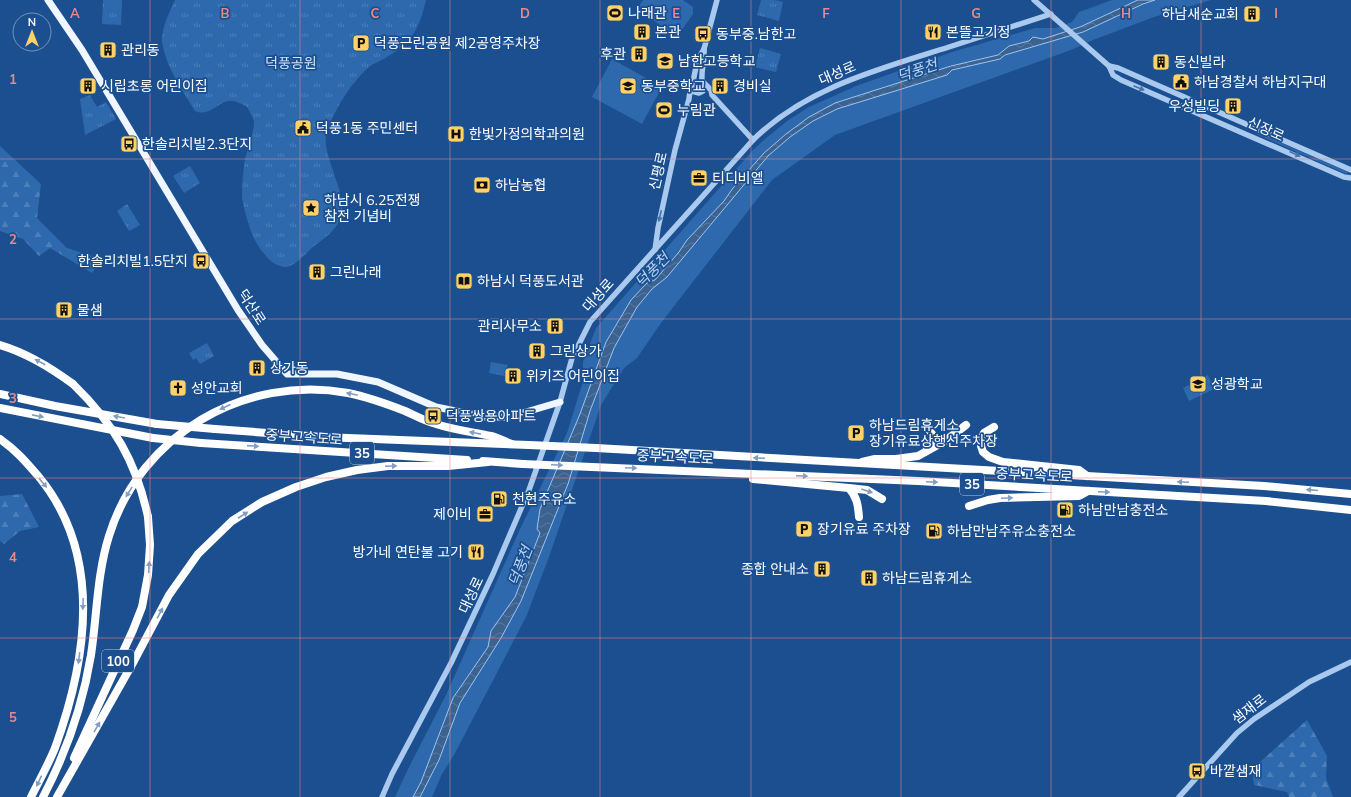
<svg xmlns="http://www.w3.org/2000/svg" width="1351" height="797" viewBox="0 0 1351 797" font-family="Mulish,'Noto Sans KR',sans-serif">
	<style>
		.grass { fill: #2e69ad }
		.forest { fill: url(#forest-firs) }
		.park { fill: url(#park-tufts) }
		.water { fill: url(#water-waves); stroke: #9cc4f0 }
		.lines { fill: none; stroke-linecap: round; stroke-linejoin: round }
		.minor { stroke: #a9c9ee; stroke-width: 5.5 }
		.major { stroke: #f0f6ff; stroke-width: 7 }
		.highway { stroke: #fff; stroke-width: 8 }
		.highway-bridge { stroke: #fff; stroke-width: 8 }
		.oneway { fill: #4674ac }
		.oneway2 { fill: #829ec1 }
		.grid { fill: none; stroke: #e88989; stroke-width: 1; stroke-opacity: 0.55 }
		.labels { text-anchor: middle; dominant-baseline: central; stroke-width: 3.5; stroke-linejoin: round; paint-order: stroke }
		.shield { fill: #1b4f8f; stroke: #bbcadd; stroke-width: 1 }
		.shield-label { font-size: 13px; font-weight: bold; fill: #fff }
		.poi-label { font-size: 14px; fill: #fff; stroke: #1b4f8f; text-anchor: start }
		.park-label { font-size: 14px; fill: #cfe3fa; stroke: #1b4f8f }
		.street-label { font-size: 14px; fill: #fff; stroke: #1b4f8f }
		.water-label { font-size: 15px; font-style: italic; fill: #b5d3f5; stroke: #1b4f8f }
		.grid-label { font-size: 13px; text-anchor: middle; font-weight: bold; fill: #e88989; stroke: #1b4f8f; stroke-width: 3.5; stroke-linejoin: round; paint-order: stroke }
	</style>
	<defs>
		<pattern id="forest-firs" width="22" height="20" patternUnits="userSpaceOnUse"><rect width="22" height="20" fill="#2e69ad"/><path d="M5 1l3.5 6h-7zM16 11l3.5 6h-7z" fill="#4d80b9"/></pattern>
		<pattern id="park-tufts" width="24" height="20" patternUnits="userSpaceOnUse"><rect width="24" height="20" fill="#2e69ad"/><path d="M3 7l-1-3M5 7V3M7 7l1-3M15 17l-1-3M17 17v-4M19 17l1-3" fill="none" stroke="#4d80b9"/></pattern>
		<pattern id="water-waves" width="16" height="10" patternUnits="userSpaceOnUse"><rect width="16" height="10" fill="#3c6290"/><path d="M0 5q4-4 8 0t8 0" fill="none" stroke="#597aa1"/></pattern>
	</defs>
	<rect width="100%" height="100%" fill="#1b4f8f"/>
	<g class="grass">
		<polygon points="643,0 683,0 693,7 693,14 677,37 637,9"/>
		<polygon points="1112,0 1211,0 1154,17 1093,40 1071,50 835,135 772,180 661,323 637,358 624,368 601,405 549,557 526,617 454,755 442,774 432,797 395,797 410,765 446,695 520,529 567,433 583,381 583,362 596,328 753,150 765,139 787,121 809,107 856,86 952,52 1035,28 1056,28 1072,22 1079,12"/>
		<polygon points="612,59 662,87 642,124 592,97"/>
		<polygon points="1254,133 1265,136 1348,172 1347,174 1344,173"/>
		<polygon points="1208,375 1214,389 1189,401 1183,388"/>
	</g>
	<g class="forest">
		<polygon points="0,146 41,184 37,218 67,248 102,259 92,273 50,248 39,256 23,239 0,231"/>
		<polygon points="22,494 39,527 20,531 4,544 0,541 0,496"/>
		<polygon points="1307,720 1327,756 1326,778 1333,797 1289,797 1287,792 1254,785 1252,769"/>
	</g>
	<g class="park">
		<polygon points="103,0 122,0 121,25 102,24"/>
		<path d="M175,0H426C419,29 413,41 387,57C381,61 373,63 368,68C351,83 335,109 327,131C319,154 350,193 340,219C335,232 323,239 313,247C306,253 299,262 290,266C273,272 257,246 252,234C249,226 242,203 242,196C242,184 243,171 245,159C247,151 255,128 254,121C253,118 249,110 247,107C245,105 241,104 239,103C221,93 213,119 195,111C182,89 165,66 162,41C161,29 170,11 175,0Z"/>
		<polygon points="761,0 775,0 783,2 779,21 757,15"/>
		<polygon points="760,48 781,54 776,72 755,67"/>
		<polygon points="90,95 97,107 106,102 116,119 85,135 80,99"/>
		<polygon points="190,166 200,183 184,193 173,176"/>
		<polygon points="127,204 140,225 129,231 117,211"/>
		<polygon points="207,343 214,356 200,364 196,358 193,360 189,353"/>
		<polygon points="491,362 507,365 505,376 489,373"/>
	</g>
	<polygon class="water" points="1138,0 1155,0 1143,4 1083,32 1005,55 1000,59 952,70 947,75 837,109 813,121 790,137 768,156 667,277 652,289 637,307 614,348 590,411 568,484 521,601 501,638 460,703 439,760 420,797 413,797 421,782 453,698 488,647 491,631 515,597 540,533 537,529 540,509 580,414 606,342 631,300 647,283 655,280 679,252 687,240 724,201 733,188 764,153 786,134 809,117 835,103 951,66 998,55 1009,46 1029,41 1033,37 1043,39 1080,27"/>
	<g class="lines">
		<g class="minor">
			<path d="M717,0L704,49C705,60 701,69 702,81L711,90L712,95L753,140"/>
			<polyline points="1034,0 1109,66 1113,75 1121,80 1344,177 1351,178"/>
			<polyline points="1109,66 1118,68 1351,170"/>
			<polyline points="692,88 695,92 699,93 703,91 705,85"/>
			<path d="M655,250L658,228L675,150L689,99C689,94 691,91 692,87C695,73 696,60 704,49"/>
			<path d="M382,797L392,774L451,663L493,574L529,490L560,402L572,358L590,322L753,140C807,87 880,69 949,47C983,36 1017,25 1051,14"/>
			<polyline points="1179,797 1237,733 1254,719 1309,682 1351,662"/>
		</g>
		<polyline class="major" points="48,0 82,50 238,310 262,345 287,374 337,374 378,382 436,407 485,417 509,417 560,402"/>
		<g class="highway">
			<path d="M0,345C27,353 50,367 73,384"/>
			<polyline points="0,394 55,406 157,424"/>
			<polyline points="0,408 153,438"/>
			<polyline points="994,427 984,433 981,439 981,446 983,452 989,457 1003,462 1079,470 1087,476"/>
			<polyline points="215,429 322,437 529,445"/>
			<path d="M0,439C17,451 26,462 39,477C103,555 87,660 55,748C48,765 39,781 31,797"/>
			<polyline points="201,443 467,460"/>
			<polyline points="596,448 1264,486 1351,494"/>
			<path d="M927,448C935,443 936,438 930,431"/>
			<polyline points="483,461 523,464"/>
			<polyline points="862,462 875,459 896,459 918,456 945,441 966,425"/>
			<polyline points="592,467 918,481 1266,501 1351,510"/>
			<path d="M753,479L849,488C857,497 858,505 859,517"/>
			<polyline points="849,488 867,490 882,499"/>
			<polyline points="969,506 988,500 1000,498 1079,496 1088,491"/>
			<polyline points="74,758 133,630 142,607 148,575 150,545 148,517"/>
			<path d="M43,797C66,753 83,704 91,655C97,615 97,574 109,536C140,435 245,374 348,393C368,397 387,404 405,411C416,416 425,421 436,424C454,430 473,432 491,436C499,438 506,442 512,444"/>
			<polyline points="57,797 134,661 169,595 198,554 232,521 262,502 296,487 326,477 357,470 388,466 448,466 488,462"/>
		</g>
		<g class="highway-bridge">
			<path d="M73,384C114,424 136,461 148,517"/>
			<polyline points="157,424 215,429"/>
			<polyline points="153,438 201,443"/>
			<polyline points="529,445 596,448"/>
			<polyline points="523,464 592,467"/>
		</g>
	</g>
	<defs><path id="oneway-solid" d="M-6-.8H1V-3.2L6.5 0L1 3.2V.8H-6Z"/></defs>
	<g class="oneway">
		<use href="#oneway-solid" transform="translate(1139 88) rotate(23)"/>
		<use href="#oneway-solid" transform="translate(1295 154) rotate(24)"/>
		<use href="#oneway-solid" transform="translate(660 216) rotate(103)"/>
	</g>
	<g class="oneway2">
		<use href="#oneway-solid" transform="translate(40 362) rotate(-152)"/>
		<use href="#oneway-solid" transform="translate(352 394) rotate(-168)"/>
		<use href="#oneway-solid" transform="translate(225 407) rotate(156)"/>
		<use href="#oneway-solid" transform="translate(38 416) rotate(11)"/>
		<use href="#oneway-solid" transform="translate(119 417) rotate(-170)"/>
		<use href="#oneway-solid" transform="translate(475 433) rotate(-169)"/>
		<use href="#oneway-solid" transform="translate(253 446) rotate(4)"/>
		<use href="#oneway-solid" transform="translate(759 458) rotate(-177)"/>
		<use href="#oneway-solid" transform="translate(557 465) rotate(2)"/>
		<use href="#oneway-solid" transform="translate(391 466) rotate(-2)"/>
		<use href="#oneway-solid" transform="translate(631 468) rotate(3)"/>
		<use href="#oneway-solid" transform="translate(802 476) rotate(3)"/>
		<use href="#oneway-solid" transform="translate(932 482) rotate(3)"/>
		<use href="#oneway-solid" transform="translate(1183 482) rotate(-177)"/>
		<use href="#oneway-solid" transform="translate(43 483) rotate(50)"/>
		<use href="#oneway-solid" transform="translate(1312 490) rotate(-175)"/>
		<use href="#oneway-solid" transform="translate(867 491) rotate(19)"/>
		<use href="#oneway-solid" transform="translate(129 492) rotate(122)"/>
		<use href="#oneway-solid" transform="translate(1104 492) rotate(3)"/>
		<use href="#oneway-solid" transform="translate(1007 498) rotate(-2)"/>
		<use href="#oneway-solid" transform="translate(243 515) rotate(-33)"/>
		<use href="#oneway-solid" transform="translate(149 567) rotate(-86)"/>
		<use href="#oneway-solid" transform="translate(83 604) rotate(92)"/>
		<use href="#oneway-solid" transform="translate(160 613) rotate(-62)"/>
		<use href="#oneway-solid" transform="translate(79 658) rotate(97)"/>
		<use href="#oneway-solid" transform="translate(97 727) rotate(-60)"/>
		<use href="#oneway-solid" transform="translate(39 781) rotate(115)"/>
	</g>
	<path class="grid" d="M150,0V797M300,0V797M450,0V797M600,0V797M751,0V797M901,0V797M1051,0V797M1201,0V797M0,159H1351M0,319H1351M0,478H1351M0,638H1351"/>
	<defs>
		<g id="stadium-square" transform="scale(0.9)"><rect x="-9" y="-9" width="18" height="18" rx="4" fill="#ffd166" stroke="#1b4f8f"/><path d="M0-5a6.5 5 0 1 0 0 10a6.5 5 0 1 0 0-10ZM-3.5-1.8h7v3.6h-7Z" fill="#111"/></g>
		<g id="building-square" transform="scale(0.9)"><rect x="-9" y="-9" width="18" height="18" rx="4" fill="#ffd166" stroke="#1b4f8f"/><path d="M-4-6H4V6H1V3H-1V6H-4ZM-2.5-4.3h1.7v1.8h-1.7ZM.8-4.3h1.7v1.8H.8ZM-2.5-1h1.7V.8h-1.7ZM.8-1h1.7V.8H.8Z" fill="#111"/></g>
		<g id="restaurant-square" transform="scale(0.9)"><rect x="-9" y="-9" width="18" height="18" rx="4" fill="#ffd166" stroke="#1b4f8f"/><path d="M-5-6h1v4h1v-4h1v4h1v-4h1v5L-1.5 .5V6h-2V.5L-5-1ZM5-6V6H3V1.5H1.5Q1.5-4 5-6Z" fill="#111"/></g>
		<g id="bus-square" transform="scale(0.9)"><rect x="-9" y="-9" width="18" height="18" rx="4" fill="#ffd166" stroke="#1b4f8f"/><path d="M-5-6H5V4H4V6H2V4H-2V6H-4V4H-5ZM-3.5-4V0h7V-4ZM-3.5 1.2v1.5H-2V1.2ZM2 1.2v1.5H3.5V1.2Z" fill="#111"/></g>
		<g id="parking-square" transform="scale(0.9)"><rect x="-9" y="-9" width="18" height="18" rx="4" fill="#ffd166" stroke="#1b4f8f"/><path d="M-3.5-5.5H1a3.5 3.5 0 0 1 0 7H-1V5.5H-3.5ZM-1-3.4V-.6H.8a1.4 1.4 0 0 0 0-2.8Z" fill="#111"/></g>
		<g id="school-square" transform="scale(0.9)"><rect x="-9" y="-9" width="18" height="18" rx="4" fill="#ffd166" stroke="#1b4f8f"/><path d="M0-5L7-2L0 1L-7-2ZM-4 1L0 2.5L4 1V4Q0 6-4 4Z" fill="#111"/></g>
		<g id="civic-square" transform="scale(0.9)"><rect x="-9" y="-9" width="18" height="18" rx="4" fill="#ffd166" stroke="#1b4f8f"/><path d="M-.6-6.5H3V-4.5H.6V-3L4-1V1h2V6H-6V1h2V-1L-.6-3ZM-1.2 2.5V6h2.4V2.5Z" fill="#111"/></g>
		<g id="hospital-square" transform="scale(0.9)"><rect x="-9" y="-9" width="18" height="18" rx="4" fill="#ffd166" stroke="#1b4f8f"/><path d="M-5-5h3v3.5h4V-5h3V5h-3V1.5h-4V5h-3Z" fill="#111"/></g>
		<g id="office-square" transform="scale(0.9)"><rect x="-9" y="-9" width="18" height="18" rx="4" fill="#ffd166" stroke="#1b4f8f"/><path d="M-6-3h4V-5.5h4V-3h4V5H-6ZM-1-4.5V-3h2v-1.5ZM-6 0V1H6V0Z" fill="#111"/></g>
		<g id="bank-square" transform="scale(0.9)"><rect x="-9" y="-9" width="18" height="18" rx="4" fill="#ffd166" stroke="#1b4f8f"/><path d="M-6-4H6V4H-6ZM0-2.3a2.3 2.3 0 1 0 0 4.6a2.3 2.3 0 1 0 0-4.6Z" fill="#111"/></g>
		<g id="sight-square" transform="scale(0.9)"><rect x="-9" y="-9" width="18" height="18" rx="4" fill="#ffd166" stroke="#1b4f8f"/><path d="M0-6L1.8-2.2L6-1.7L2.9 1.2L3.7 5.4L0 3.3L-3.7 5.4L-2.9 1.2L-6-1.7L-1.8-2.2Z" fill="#111"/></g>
		<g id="library-square" transform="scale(0.9)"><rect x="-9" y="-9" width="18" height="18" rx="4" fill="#ffd166" stroke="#1b4f8f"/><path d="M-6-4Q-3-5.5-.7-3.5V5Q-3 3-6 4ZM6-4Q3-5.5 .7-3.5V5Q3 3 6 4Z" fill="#111"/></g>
		<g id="church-square" transform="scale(0.9)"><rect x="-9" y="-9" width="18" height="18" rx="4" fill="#ffd166" stroke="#1b4f8f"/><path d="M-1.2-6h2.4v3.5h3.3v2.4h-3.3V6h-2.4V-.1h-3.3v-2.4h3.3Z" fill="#111"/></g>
		<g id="fuel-square" transform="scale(0.9)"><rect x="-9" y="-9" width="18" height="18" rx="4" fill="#ffd166" stroke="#1b4f8f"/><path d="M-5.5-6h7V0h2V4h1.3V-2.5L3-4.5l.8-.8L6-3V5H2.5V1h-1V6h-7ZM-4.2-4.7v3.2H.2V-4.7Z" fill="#111"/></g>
	</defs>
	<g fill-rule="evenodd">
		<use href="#stadium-square" x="615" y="13"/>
		<use href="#building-square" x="1252" y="14"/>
		<use href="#building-square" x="642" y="32"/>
		<use href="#restaurant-square" x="933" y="32"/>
		<use href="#bus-square" x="703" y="34"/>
		<use href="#parking-square" x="361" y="43"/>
		<use href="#building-square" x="108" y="50"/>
		<use href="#building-square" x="639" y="54"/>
		<use href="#school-square" x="665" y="61"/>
		<use href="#building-square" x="1161" y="62"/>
		<use href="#civic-square" x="1181" y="82"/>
		<use href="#building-square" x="88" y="86"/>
		<use href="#school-square" x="628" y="86"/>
		<use href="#building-square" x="720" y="86"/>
		<use href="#building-square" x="1233" y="106"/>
		<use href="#stadium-square" x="664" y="110"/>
		<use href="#civic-square" x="303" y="128"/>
		<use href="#hospital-square" x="456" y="134"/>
		<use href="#bus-square" x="129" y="144"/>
		<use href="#office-square" x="699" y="178"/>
		<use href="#bank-square" x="482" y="185"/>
		<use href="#sight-square" x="311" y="208"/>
		<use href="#bus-square" x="201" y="261"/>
		<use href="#building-square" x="317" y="272"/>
		<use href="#library-square" x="464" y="281"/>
		<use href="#building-square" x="64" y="310"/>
		<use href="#building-square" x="555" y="326"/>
		<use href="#building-square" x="537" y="351"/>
		<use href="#building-square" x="257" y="368"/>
		<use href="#building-square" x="513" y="376"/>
		<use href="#school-square" x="1198" y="384"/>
		<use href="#church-square" x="178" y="388"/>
		<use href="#bus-square" x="433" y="416"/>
		<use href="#parking-square" x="856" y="433"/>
		<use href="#fuel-square" x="499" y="499"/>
		<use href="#fuel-square" x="1065" y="510"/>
		<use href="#office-square" x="485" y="514"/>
		<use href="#parking-square" x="804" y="529"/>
		<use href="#fuel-square" x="934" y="531"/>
		<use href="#restaurant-square" x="476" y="552"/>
		<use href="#building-square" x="822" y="569"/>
		<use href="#building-square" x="869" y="578"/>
		<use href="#bus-square" x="1197" y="771"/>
	</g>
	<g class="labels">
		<g class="shield">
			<rect x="350" y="442" width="24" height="22" rx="3"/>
			<rect x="960" y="473" width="24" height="22" rx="3"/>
			<rect x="102" y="650" width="32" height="22" rx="3"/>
		</g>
		<g class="shield-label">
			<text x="362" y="453">35</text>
			<text x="972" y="484">35</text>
			<text x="118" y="661">100</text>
		</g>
		<g class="poi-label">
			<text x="628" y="13">나래관</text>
			<text x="1239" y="14" text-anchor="end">하남새순교회</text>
			<text x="655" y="32">본관</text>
			<text x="946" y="32">본뜰고기정</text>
			<text x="716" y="34">동부중.남한고</text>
			<text x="374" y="43">덕풍근린공원 제2공영주차장</text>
			<text x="121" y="50">관리동</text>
			<text x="626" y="54" text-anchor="end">후관</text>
			<text x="678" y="61">남한고등학교</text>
			<text x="1174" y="62">동신빌라</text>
			<text x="1194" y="82">하남경찰서 하남지구대</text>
			<text x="101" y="86">시립초롱 어린이집</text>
			<text x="641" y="86">동부중학교</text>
			<text x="733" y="86">경비실</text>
			<text x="1220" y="106" text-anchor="end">우성빌딩</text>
			<text x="677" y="110">누림관</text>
			<text x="316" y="128">덕풍1동 주민센터</text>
			<text x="469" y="134">한빛가정의학과의원</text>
			<text x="142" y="144">한솔리치빌2.3단지</text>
			<text x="712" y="178">티디비엘</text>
			<text x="495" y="185">하남농협</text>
			<text x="324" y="200">하남시 6.25전쟁<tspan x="324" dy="16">참전 기념비</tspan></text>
			<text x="188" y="261" text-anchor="end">한솔리치빌1.5단지</text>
			<text x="330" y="272">그린나래</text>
			<text x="477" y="281">하남시 덕풍도서관</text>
			<text x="77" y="310">물샘</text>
			<text x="542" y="326" text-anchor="end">관리사무소</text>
			<text x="550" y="351">그린상가</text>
			<text x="270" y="368">상가동</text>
			<text x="526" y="376">위키즈 어린이집</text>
			<text x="1211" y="384">성광학교</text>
			<text x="191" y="388">성안교회</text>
			<text x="446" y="416">덕풍쌍용아파트</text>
			<text x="869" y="425">하남드림휴게소<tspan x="869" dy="16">장기유료상행선주차장</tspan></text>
			<text x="512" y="499">천현주유소</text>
			<text x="1078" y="510">하남만남충전소</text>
			<text x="472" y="514" text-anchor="end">제이비</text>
			<text x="817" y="529">장기유료 주차장</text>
			<text x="947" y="531">하남만남주유소충전소</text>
			<text x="463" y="552" text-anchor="end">방가네 연탄불 고기</text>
			<text x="809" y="569" text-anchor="end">종합 안내소</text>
			<text x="882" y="578">하남드림휴게소</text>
			<text x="1210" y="771">바깥샘재</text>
		</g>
		<g class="park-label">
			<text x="291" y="63">덕풍공원</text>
		</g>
		<g class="street-label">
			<text transform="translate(837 73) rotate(-23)">대성로</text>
			<text transform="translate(1266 129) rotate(24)">신장로</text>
			<text transform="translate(658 171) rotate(-77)">신평로</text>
			<text transform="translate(598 295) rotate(-48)">대성로</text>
			<text transform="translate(252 307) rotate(57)">덕산로</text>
			<text transform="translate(304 437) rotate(4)">중부고속도로</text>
			<text transform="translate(675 457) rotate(3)">중부고속도로</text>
			<text transform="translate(1034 475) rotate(3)">중부고속도로</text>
			<text transform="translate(471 595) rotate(-65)">대성로</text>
			<text transform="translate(1249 709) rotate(-38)">샘재로</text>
		</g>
		<g class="water-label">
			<text transform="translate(917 70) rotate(-18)">덕풍천</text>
			<text transform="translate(652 270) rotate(-45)">덕풍천</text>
			<text transform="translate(520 566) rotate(-69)">덕풍천</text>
		</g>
	</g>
	<g class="grid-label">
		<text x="75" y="18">A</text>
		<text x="225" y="18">B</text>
		<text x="375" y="18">C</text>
		<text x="525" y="18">D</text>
		<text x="676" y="18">E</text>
		<text x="826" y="18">F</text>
		<text x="976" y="18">G</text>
		<text x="1126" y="18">H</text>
		<text x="1276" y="18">I</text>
		<text x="13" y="84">1</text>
		<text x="13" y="244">2</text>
		<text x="13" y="403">3</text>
		<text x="13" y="562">4</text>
		<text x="13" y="722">5</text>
	</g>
	<g transform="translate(32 32)"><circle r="19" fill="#1b4f8f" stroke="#7695bc"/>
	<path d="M0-3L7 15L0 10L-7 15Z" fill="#ffd166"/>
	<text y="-6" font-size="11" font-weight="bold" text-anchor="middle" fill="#ffffff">N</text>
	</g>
</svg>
